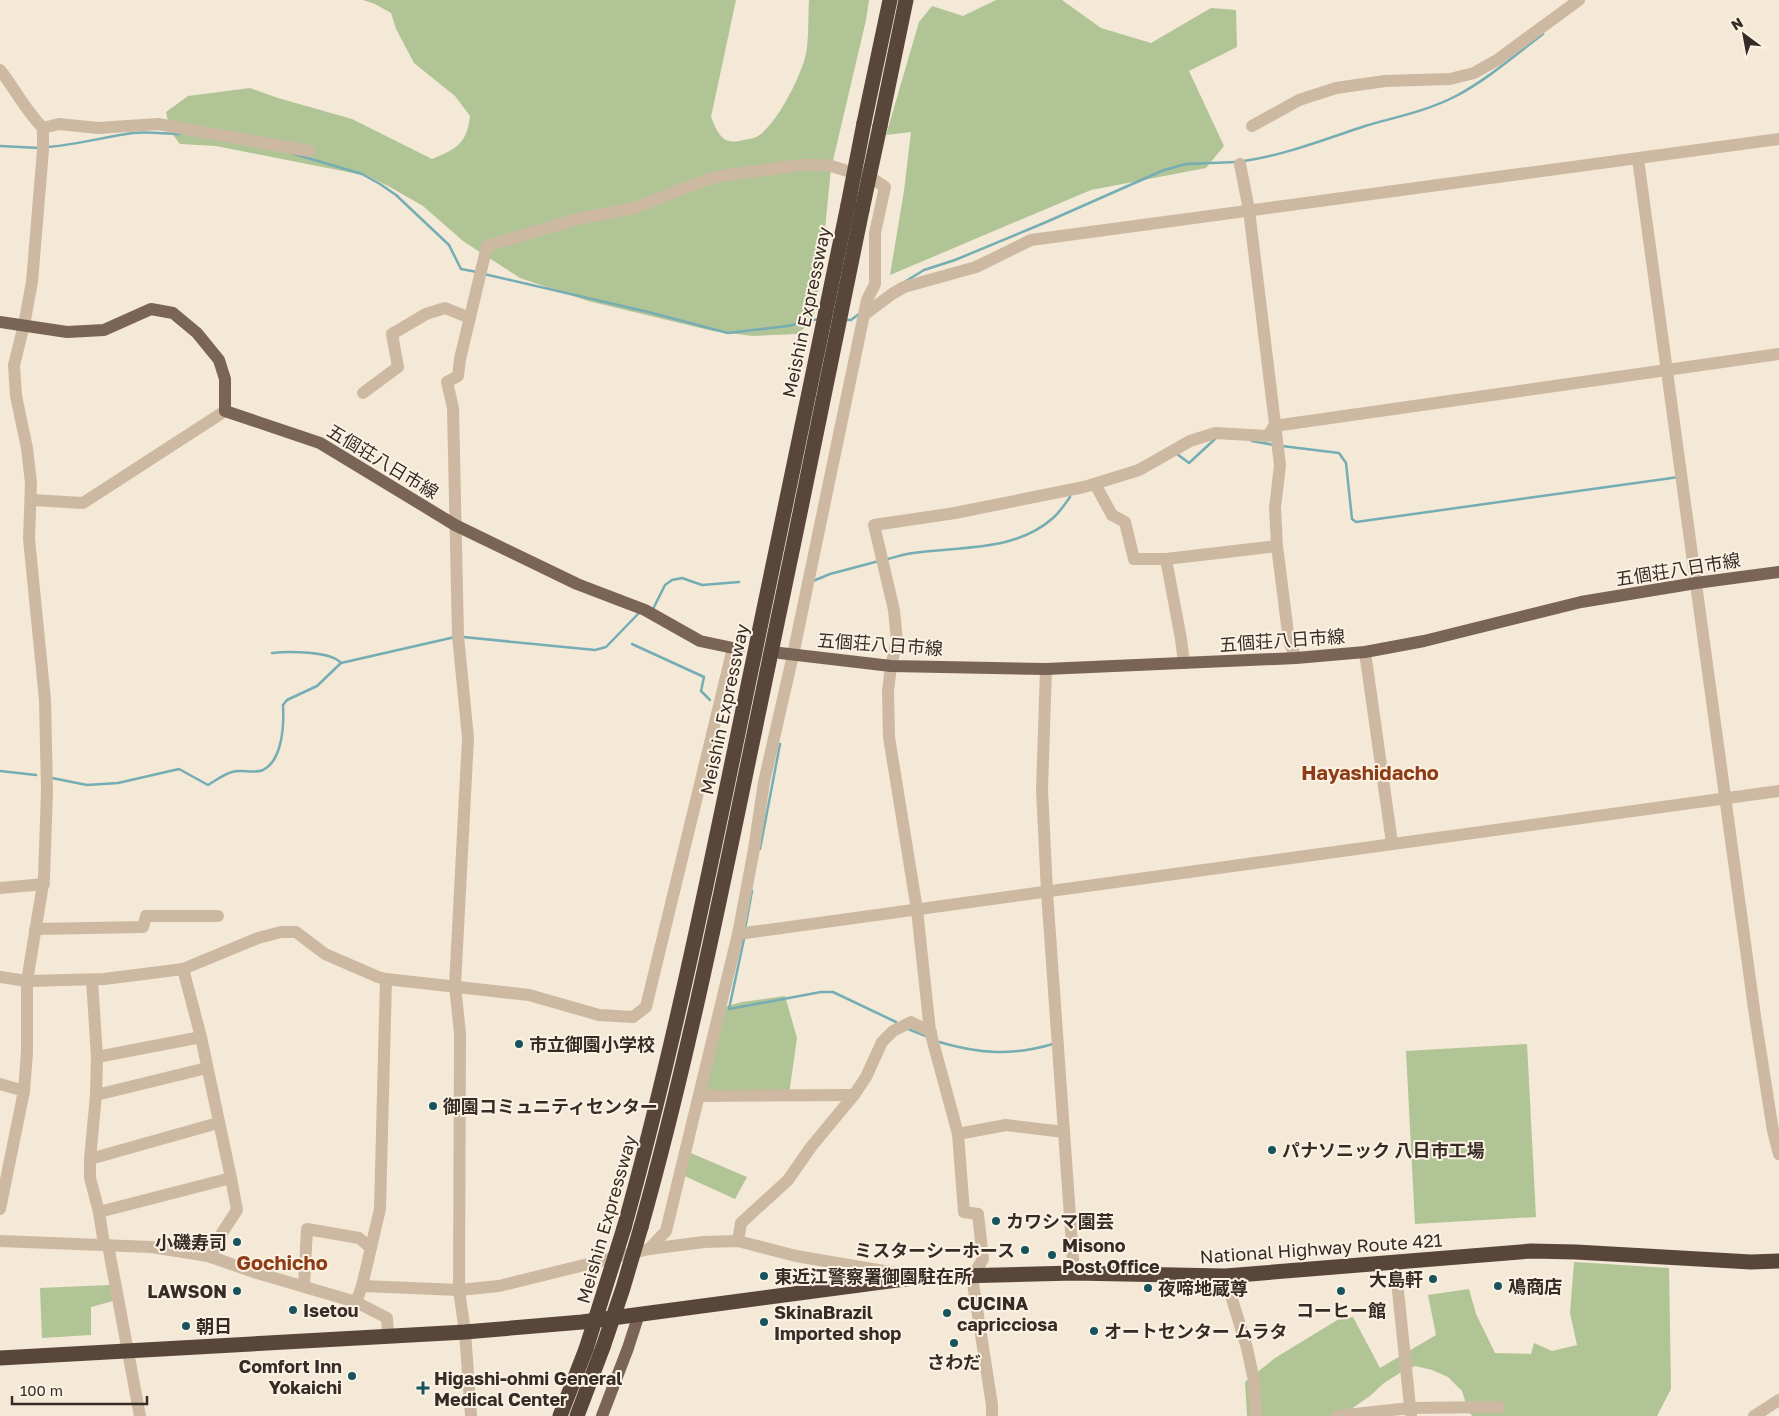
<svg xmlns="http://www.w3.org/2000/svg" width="1779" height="1416" viewBox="0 0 1779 1416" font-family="'Golos Text','Noto Sans JP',sans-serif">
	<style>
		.green { fill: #b1c496 }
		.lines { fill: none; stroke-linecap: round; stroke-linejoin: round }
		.stream { stroke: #74adb3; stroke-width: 2.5 }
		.major-tunnel { stroke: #cec2b3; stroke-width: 12; stroke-dasharray: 12 6; stroke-linecap: butt }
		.minor { stroke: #cdb9a2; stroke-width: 12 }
		.major { stroke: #7a6455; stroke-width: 12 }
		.highway { stroke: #59463b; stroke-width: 15 }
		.highway-bridge { stroke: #59463b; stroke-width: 15 }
		.poi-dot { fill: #17535c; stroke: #fbf2e4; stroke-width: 2 }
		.labels { text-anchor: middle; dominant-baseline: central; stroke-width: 4; stroke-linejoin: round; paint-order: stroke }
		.street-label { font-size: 18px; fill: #372c25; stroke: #fbf2e4 }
		.poi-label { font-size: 18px; font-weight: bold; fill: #372c25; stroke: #fbf2e4; text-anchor: start }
		.quarter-label { font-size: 20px; font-weight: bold; fill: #8e3b16; stroke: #fbf2e4 }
	</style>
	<rect width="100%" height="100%" fill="#f4e8d7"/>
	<g class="green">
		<path d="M363,0H736L711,117C718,134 723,146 743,140C748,139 754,139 758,136C777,124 801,76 806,54C809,37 808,17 809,0H869L866,20L831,169L820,279L813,321L797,334L753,336L713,331L588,301L520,278L463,241L423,206L390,187L368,176L216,146L180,144L170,131L166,112L188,96L250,88L278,98L352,119L432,159C456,149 467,144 470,116L455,96L414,63L396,29L391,13L375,4Z"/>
		<polygon points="996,0 1062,0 1101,28 1151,43 1211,8 1236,10 1237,47 1189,71 1224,146 1206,168 1091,190 890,275 904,191 911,132 886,135 919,22 932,6 963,16"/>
		<polygon points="785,996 797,1038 789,1094 699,1096 720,1008 742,1002"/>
		<polygon points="1527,1044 1536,1217 1415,1224 1406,1051"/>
		<polygon points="686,1151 747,1177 735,1199 680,1174"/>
		<polygon points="1574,1262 1669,1268 1671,1389 1657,1416 1472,1416 1467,1407 1462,1391 1448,1377 1432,1370 1415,1366 1403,1371 1384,1383 1370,1396 1341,1416 1247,1416 1245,1382 1275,1358 1339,1319 1353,1317 1380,1368 1436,1335 1428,1295 1469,1289 1476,1314 1495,1353 1531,1354 1534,1343 1552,1351 1577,1345 1570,1313"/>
		<polygon points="110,1285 113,1301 91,1307 91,1335 42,1338 40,1288"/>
	</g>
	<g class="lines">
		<g class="stream">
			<polyline points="0,146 39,148"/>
			<path d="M47,147C76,145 104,137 133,133C148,131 165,134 180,134"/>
			<polyline points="294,154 362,174 380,184 396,195 449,245 461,269 477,272"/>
			<path d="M1244,161C1285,155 1326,139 1365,126C1396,117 1427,111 1456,96C1488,79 1514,56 1543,34"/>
			<polyline points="484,274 648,312 728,333 788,326 818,319"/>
			<polyline points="906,281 924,270 955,260 1044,223 1164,170 1186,164 1236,162"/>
			<polyline points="846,320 851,320 859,314"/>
			<polyline points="1252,441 1274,445"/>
			<polyline points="1282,446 1339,453 1346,463 1352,519 1356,522 1679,477"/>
			<polyline points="1177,454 1189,463 1215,439"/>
			<path d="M887,559C896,557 904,554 913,553C960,546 1015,552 1053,518C1060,512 1065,504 1070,497"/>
			<polyline points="813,581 830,574 879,561"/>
			<polyline points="653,609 665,585 672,580 682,578 702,585 739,582"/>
			<polyline points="463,637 595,650 606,647 639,613"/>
			<polyline points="632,644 704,677 701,691 710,700"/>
			<path d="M272,653C288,651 331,651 341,663"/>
			<polyline points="0,771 36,775"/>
			<path d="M52,778L87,785L118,783L179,769L208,785C215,781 224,774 232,772C241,769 254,774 263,770C283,760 284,724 283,705L287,700L317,686L341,663L455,637"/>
			<polyline points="760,849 780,744"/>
			<polyline points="745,929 752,891"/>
			<polyline points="744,939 729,1009 821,992 833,992 896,1022"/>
			<polyline points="908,1029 926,1036"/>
			<path d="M939,1042C980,1054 1012,1056 1053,1044"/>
		</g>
		<polyline class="major-tunnel" points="733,648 765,652"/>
		<g class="minor">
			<path d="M0,70C15,89 26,111 43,128V150L32,282L24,325L14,365L16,396L27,448L31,483L29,539L45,700L47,791L44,878L27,981V1052L24,1091L0,1209"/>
			<polyline points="1252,126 1299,100 1336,88 1385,81 1450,79 1474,73 1497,60 1579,0"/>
			<polyline points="43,128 59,124 98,128 158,124 309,151"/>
			<polyline points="1638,159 1755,1016 1773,1131 1779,1154"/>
			<polyline points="1240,164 1249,210 1280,465 1275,508 1277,546 1289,641 1296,658"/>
			<polyline points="864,315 892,294 904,287 976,267 1031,240 1779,139"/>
			<polyline points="363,393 398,367 392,334 426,314 445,308 470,318"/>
			<polyline points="1095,484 1112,515 1125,522 1134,559 1166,559 1277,546"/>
			<polyline points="32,500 83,503 225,411"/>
			<polyline points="1166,559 1181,639 1184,663"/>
			<polyline points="1365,652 1392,843"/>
			<polyline points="1046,669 1042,790 1047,892 1074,1273"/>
			<polyline points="0,888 44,884"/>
			<polyline points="35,929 143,927 146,916 218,916"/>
			<polyline points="738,934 1779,791"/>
			<polyline points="0,977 27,981 104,979 183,969 258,938 281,932 296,932 325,954 378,977 386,979"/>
			<polyline points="92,980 97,1057 96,1095 90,1159 90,1178 99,1212 104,1245"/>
			<polyline points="97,1057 201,1037"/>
			<polyline points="0,1084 24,1091"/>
			<polyline points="96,1095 207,1068"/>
			<polyline points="699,1096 854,1095"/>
			<polyline points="958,1134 1006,1125 1064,1132"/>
			<polyline points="90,1159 218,1123"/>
			<polyline points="99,1212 231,1178 201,1037 183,969"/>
			<polyline points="0,1241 151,1247 208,1256 257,1273 356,1302 387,1318 388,1335"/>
			<polyline points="738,1241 741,1223 788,1180 811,1147 854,1095 866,1077 882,1042 893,1031 911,1022 931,1032"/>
			<polyline points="108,1245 140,1416"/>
			<polyline points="211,1257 222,1233 237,1210 231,1178"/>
			<polyline points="1395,1262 1411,1416"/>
			<polyline points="1225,1276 1247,1348 1254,1381 1256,1416"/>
			<polyline points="304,1286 307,1229 359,1238 371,1248"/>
			<polyline points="362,1286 459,1290 499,1286 649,1249 704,1242 738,1241 796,1256 913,1276"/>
			<polyline points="356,1302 362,1286 380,1209 386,979 529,995 599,1015 633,1017 646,1007 733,648"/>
			<polyline points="471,1416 465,1332 459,1290 460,1033 455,986 468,738 458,636 453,408 447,382 458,376 460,359 487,246 577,219 634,208 708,179 727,175 801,165 828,165 873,179 885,187 875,233 875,284 867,300 793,655 764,782 754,849 738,934 666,1231 649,1249"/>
			<polyline points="992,1416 992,1405 972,1277 983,1259 978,1214 964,1212 958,1134 930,1031 917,910 889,737 888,691 891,666 897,641 894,610 874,525 955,513 1084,487 1139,470 1190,441 1215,433 1268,436 1274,426 1779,354"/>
			<polyline points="1337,1416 1410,1408 1499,1407"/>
			<polyline points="1754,1416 1779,1400"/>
		</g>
		<g class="major">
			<polyline points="0,322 67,332 104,330 151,309 173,313 197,333 219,360 225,379 225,411 320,443 455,525 577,584 645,610 700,641 733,648"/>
			<polyline points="780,653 891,666 1046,669 1296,658 1365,652 1424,641 1581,602 1696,583 1779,572"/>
			<polyline points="602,1416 628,1348 639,1314"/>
		</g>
		<g class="highway">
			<polyline points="864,123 890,0"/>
			<polyline points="880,126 906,0"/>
			<path d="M641,1227C684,1074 716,918 748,763C787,579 824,394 862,210"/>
			<path d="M624,1228C673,1052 709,873 746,695C779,531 814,368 848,205"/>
			<polyline points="0,1358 465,1332 582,1322 920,1277 1074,1273 1225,1276 1531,1251 1576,1252 1751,1262 1779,1261"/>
			<polyline points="560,1416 586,1349"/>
			<polyline points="577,1416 603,1347"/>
		</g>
		<g class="highway-bridge">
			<polyline points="848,205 864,123"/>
			<polyline points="862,210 880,126"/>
			<polyline points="603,1347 623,1288 641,1227"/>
			<polyline points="586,1349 624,1228"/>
		</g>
	</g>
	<g class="poi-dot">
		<circle cx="519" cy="1044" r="5"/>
		<circle cx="433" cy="1106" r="5"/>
		<circle cx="1272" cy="1150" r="5"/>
		<circle cx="996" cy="1221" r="5"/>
		<circle cx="237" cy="1242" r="5"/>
		<circle cx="1025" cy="1250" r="5"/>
		<circle cx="1052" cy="1255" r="5"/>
		<circle cx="764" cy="1276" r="5"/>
		<circle cx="1433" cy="1279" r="5"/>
		<circle cx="1498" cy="1286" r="5"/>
		<circle cx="1148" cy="1288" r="5"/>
		<circle cx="237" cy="1291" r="5"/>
		<circle cx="1341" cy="1291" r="5"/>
		<circle cx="293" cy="1310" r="5"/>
		<circle cx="947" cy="1313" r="5"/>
		<circle cx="764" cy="1322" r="5"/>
		<circle cx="186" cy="1326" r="5"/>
		<circle cx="1094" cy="1331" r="5"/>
		<circle cx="954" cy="1343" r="5"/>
		<circle cx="352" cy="1376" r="5"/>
		<path d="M420.5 1380.5h5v5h5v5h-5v5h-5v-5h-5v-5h5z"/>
	</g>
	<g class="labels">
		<g class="street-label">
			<text transform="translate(806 312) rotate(-78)">Meishin Expressway</text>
			<text transform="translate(383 461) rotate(31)">五個荘八日市線</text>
			<text transform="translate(1678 569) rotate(-9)">五個荘八日市線</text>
			<text transform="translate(1282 640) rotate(-4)">五個荘八日市線</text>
			<text transform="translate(880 644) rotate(4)">五個荘八日市線</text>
			<text transform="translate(724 709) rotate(-78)">Meishin Expressway</text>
			<text transform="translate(606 1219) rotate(-74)">Meishin Expressway</text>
			<text transform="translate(1321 1248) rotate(-4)">National Highway Route 421</text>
		</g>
		<g class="poi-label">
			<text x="529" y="1044">市立御園小学校</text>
			<text x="443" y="1106">御園コミュニティセンター</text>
			<text x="1282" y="1150">パナソニック 八日市工場</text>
			<text x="1006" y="1221">カワシマ園芸</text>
			<text x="227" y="1242" text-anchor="end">小磯寿司</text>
			<text x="1062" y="1245">Misono<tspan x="1062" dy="21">Post Office</tspan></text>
			<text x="1015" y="1250" text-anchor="end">ミスターシーホース</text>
			<text x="774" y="1276">東近江警察署御園駐在所</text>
			<text x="1423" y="1279" text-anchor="end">大島軒</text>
			<text x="1508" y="1286">鳰商店</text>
			<text x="1158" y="1288">夜啼地蔵尊</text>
			<text x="227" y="1291" text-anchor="end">LAWSON</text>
			<text x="957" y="1303">CUCINA<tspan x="957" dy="21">capricciosa</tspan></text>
			<text x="303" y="1310">Isetou</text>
			<text x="1341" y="1310" text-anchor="middle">コーヒー館</text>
			<text x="774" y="1312">SkinaBrazil<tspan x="774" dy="21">Imported shop</tspan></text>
			<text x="196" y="1326">朝日</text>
			<text x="1104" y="1331">オートセンター ムラタ</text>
			<text x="954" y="1362" text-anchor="middle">さわだ</text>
			<text x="342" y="1366" text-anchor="end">Comfort Inn<tspan x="342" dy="21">Yokaichi</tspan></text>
			<text x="434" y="1378">Higashi-ohmi General<tspan x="434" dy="21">Medical Center</tspan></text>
		</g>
		<g class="quarter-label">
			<text x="1370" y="772">Hayashidacho</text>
			<text x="282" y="1262">Gochicho</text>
		</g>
	</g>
	<g transform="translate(1744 35) rotate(328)" stroke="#fbf2e4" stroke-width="4" paint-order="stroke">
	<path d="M0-4L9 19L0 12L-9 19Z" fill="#372c25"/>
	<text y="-8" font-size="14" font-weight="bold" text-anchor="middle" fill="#372c25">N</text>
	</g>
	<path d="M12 1396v8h135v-8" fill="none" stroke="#372c25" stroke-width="2.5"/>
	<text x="20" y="1396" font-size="15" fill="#372c25" stroke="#fbf2e4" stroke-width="4" paint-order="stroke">100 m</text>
</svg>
